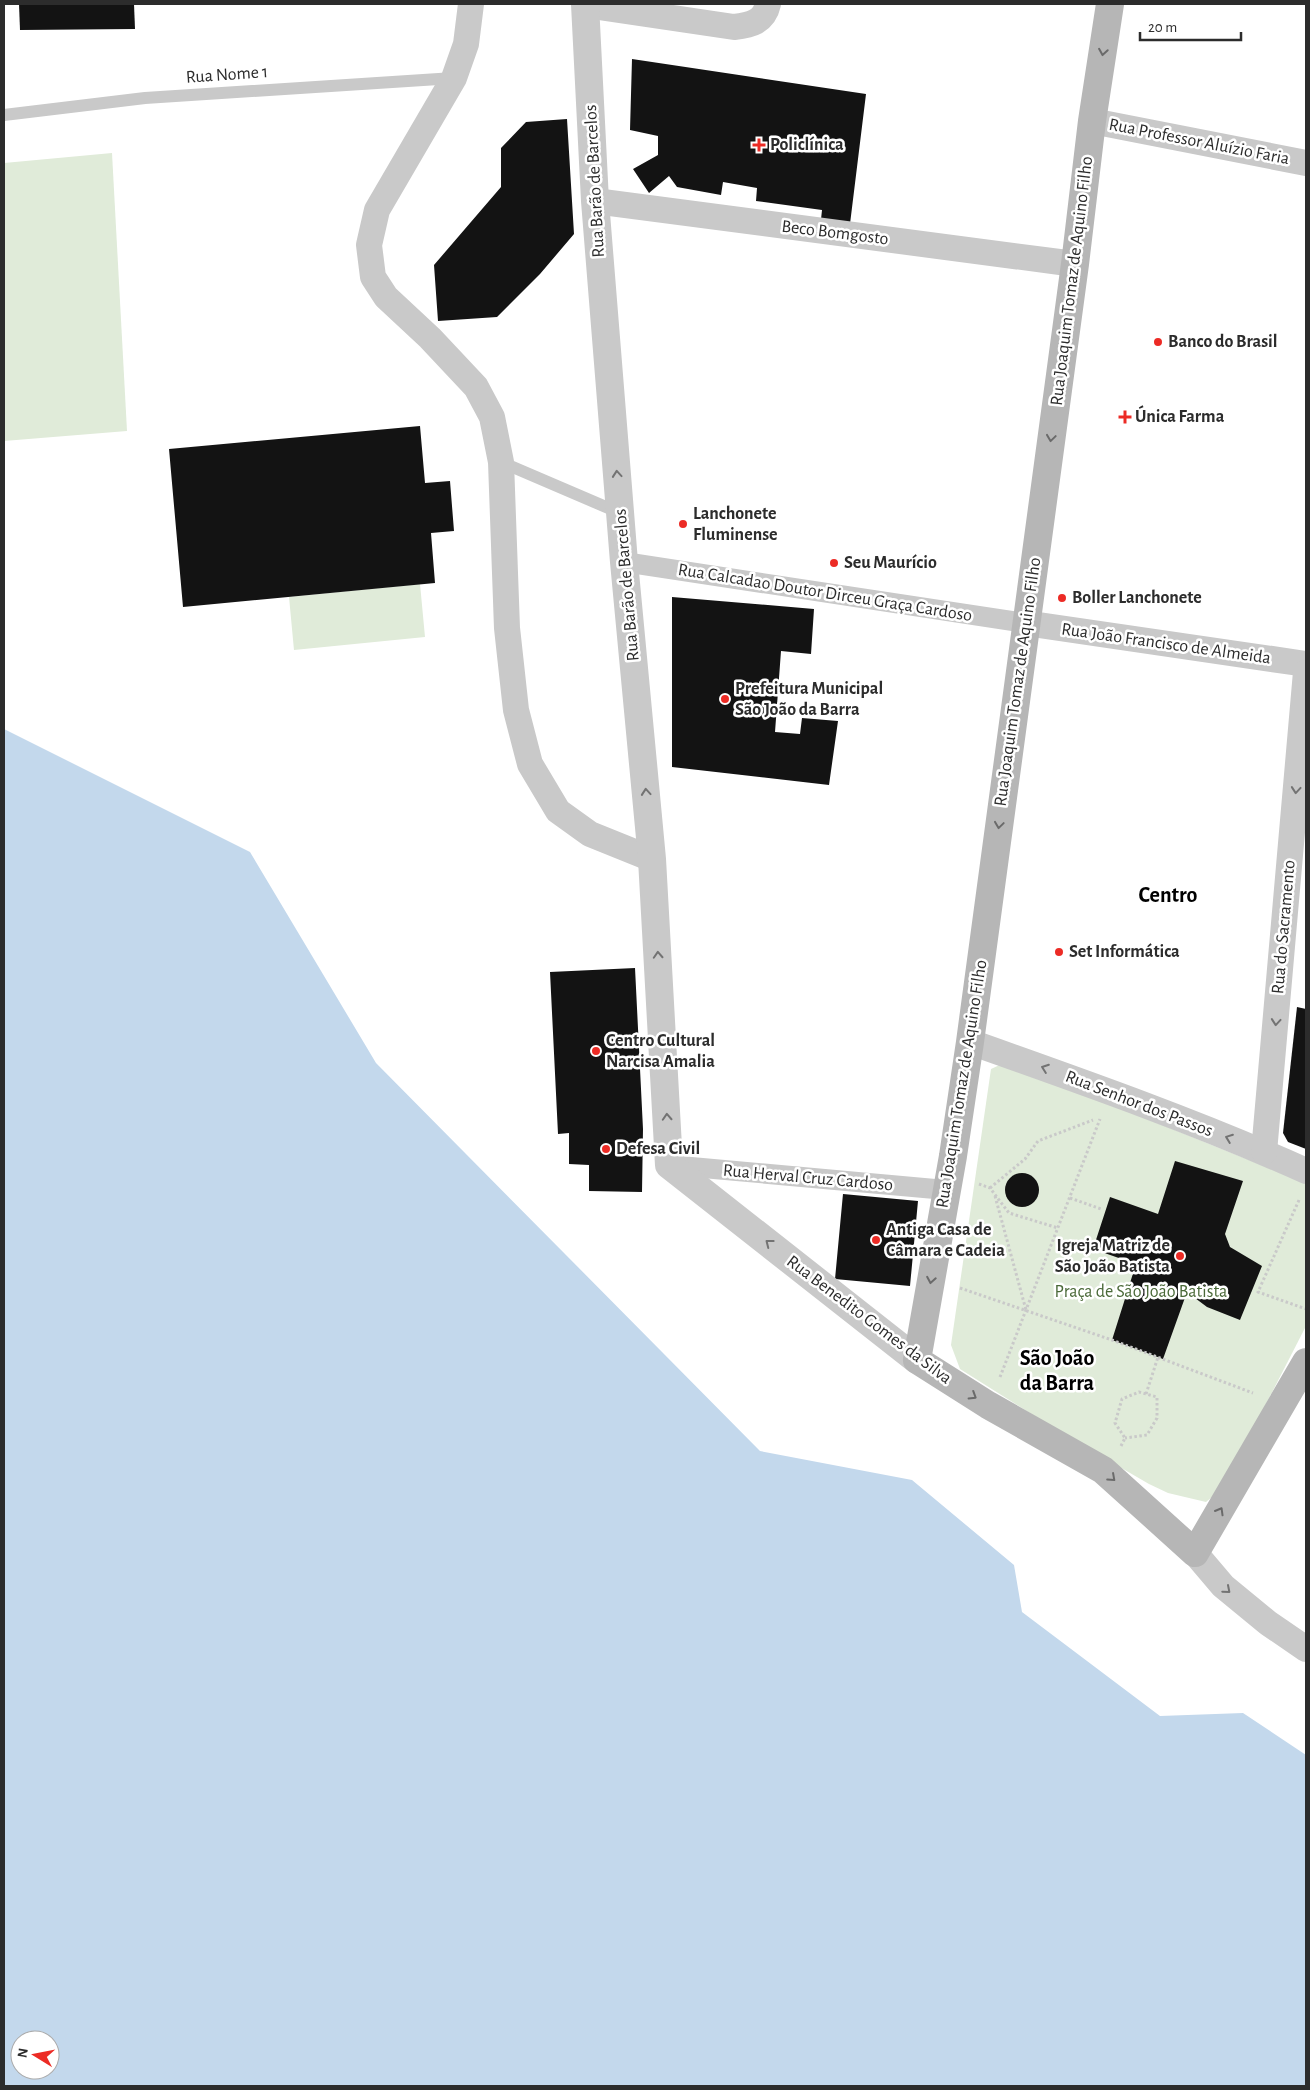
<svg xmlns="http://www.w3.org/2000/svg" width="1310" height="2090" viewBox="0 0 1310 2090" font-family="'Alegreya Sans',sans-serif">
	<style>
		.green { fill: #e0ebd9 }
		.water { fill: #c3d8ec; fill-rule: evenodd }
		.building { fill: #131313 }
		.lines { fill: none; stroke-linecap: round; stroke-linejoin: round }
		.path { stroke: #c9c9c9; stroke-width: 3; stroke-dasharray: 2.5 2.5; stroke-linecap: butt }
		.service { stroke: #c9c9c9; stroke-width: 12 }
		.pedestrian { stroke: #c9c9c9; stroke-width: 20 }
		.minor { stroke: #c9c9c9; stroke-width: 26 }
		.tertiary { stroke: #c9c9c9; stroke-width: 28 }
		.secondary { stroke: #b6b6b6; stroke-width: 28 }
		.oneway { stroke: #6a6a6a }
		.oneway2 { stroke: #737373 }
		.poi-dot { fill: #ec2b25; stroke: #fff; stroke-width: 2 }
		.labels { text-anchor: middle; dominant-baseline: central; stroke-width: 5; stroke-linejoin: round; paint-order: stroke }
		.street-label { font-size: 18px; fill: #2c2c2c; stroke: #fff }
		.poi-label { font-size: 18px; font-weight: bold; fill: #2c2c2c; stroke: #fff; text-anchor: start }
		.park-label { font-size: 18px; fill: #4a6938; stroke: #fff }
		.district-label { font-size: 22px; font-weight: bold; fill: #000; stroke: #fff }
	</style>
	<rect width="100%" height="100%" fill="#fff"/>
	<g class="green">
		<polygon points="112,153 127,431 4,441 4,163"/>
		<polygon points="420,584 425,637 294,650 289,597"/>
		<polygon points="1006,1062 1306,1183 1306,1326 1223,1488 1206,1502 1168,1493 1149,1484 1068,1437 960,1369 951,1345 991,1069"/>
	</g>
	<path class="water" d="M4,729L250,852L376,1063L760,1451L912,1480L1014,1565L1022,1612L1160,1716L1243,1713L1306,1755V2086H4ZM20,2040H50V2070H20Z"/>
	<g class="building">
		<polygon points="19,4 134,4 135,29 20,30"/>
		<polygon points="632,59 866,94 849,232 820,229 822,210 756,201 757,188 723,182 721,195 677,187 669,176 649,193 633,169 658,155 658,136 630,130"/>
		<polygon points="567,119 574,234 540,274 497,317 438,321 434,265 501,187 501,148 526,122"/>
		<polygon points="420,426 425,483 450,481 454,531 431,533 435,583 183,607 169,449"/>
		<polygon points="672,597 814,609 811,654 781,651 775,732 800,734 802,718 838,721 829,785 672,767"/>
		<polygon points="635,968 643,1129 642,1192 589,1191 589,1165 569,1164 569,1133 558,1134 550,972"/>
		<polygon points="1297,1007 1306,1009 1306,1149 1288,1142 1283,1133"/>
		<polygon points="1175,1161 1243,1181 1225,1234 1230,1247 1262,1266 1240,1320 1207,1307 1187,1292 1163,1359 1112,1340 1136,1264 1093,1249 1110,1197 1158,1214"/>
		<circle cx="1022" cy="1190" r="17"/>
		<polygon points="843,1194 918,1201 910,1286 835,1279"/>
	</g>
	<g class="lines">
		<g class="path">
			<polyline points="979,1184 990,1188 1009,1213 1058,1228"/>
			<polyline points="990,1188 1025,1159 1038,1141 1093,1120"/>
			<polyline points="995,1196 1026,1310"/>
			<polyline points="1070,1198 1101,1209"/>
			<polyline points="1299,1200 1258,1292 1306,1309"/>
			<polyline points="960,1288 1112,1340 1253,1393"/>
			<polyline points="1000,1377 1100,1119"/>
			<polyline points="1146,1394 1158,1357"/>
			<polyline points="1121,1446 1125,1438 1115,1423 1122,1399 1139,1392 1157,1397 1157,1418 1147,1435 1125,1438"/>
		</g>
		<g class="service">
			<polyline points="4,115 145,98 454,78"/>
			<polyline points="501,462 620,513"/>
		</g>
		<g class="pedestrian">
			<polyline points="624,562 1025,623"/>
			<polyline points="669,1165 946,1190"/>
		</g>
		<g class="minor">
			<polyline points="471,4 466,44 454,78 377,210 369,245 373,277 386,297 430,338 476,387 492,417 501,462 507,628 516,710 530,764 558,811 590,834 652,859"/>
			<path d="M585,5L734,27C751,25 764,22 768,4"/>
			<polyline points="1092,121 1306,163"/>
			<polyline points="595,201 1075,264"/>
			<polyline points="1025,623 1306,664"/>
			<path d="M970,1042C1083,1082 1197,1122 1306,1171"/>
			<polyline points="1264,1152 1306,672"/>
			<polyline points="1195,1553 1223,1586 1268,1623 1306,1649"/>
		</g>
		<polyline class="tertiary" points="585,4 595,201 624,562 652,859 669,1165 917,1360"/>
		<polyline class="secondary" points="1110,4 1092,121 1075,264 970,1042 953,1156 917,1360 988,1405 1103,1470 1195,1553 1306,1362"/>
	</g>
	<defs><path id="oneway-chevron" d="M-2-3.5L2.5 0L-2 3.5" fill="none" stroke-width="1.6" stroke-linecap="round" stroke-linejoin="round" transform="scale(1.25)"/></defs>
	<g class="oneway">
		<use href="#oneway-chevron" transform="translate(1103 52) rotate(99)"/>
		<use href="#oneway-chevron" transform="translate(1051 438) rotate(98)"/>
		<use href="#oneway-chevron" transform="translate(999 825) rotate(98)"/>
		<use href="#oneway-chevron" transform="translate(931 1280) rotate(100)"/>
		<use href="#oneway-chevron" transform="translate(973 1396) rotate(32)"/>
		<use href="#oneway-chevron" transform="translate(1112 1478) rotate(42)"/>
		<use href="#oneway-chevron" transform="translate(1220 1511) rotate(-60)"/>
	</g>
	<g class="oneway2">
		<use href="#oneway-chevron" transform="translate(617 474) rotate(-95)"/>
		<use href="#oneway-chevron" transform="translate(1296 790) rotate(95)"/>
		<use href="#oneway-chevron" transform="translate(646 792) rotate(-95)"/>
		<use href="#oneway-chevron" transform="translate(658 955) rotate(-93)"/>
		<use href="#oneway-chevron" transform="translate(1276 1022) rotate(95)"/>
		<use href="#oneway-chevron" transform="translate(1045 1068) rotate(-160)"/>
		<use href="#oneway-chevron" transform="translate(667 1117) rotate(-93)"/>
		<use href="#oneway-chevron" transform="translate(1229 1138) rotate(-159)"/>
		<use href="#oneway-chevron" transform="translate(769 1243) rotate(-142)"/>
		<use href="#oneway-chevron" transform="translate(1227 1590) rotate(41)"/>
	</g>
	<g class="poi-dot">
		<path d="M756.5 137.5h5v5h5v5h-5v5h-5v-5h-5v-5h5z"/>
		<circle cx="1158" cy="342" r="5"/>
		<path d="M1122.5 409.5h5v5h5v5h-5v5h-5v-5h-5v-5h5z"/>
		<circle cx="683" cy="524" r="5"/>
		<circle cx="834" cy="563" r="5"/>
		<circle cx="1062" cy="598" r="5"/>
		<circle cx="725" cy="699" r="5"/>
		<circle cx="1059" cy="952" r="5"/>
		<circle cx="596" cy="1051" r="5"/>
		<circle cx="606" cy="1149" r="5"/>
		<circle cx="876" cy="1240" r="5"/>
		<circle cx="1180" cy="1256" r="5"/>
	</g>
	<g class="labels">
		<g class="street-label">
			<text transform="translate(227 75) rotate(-4)">Rua Nome 1</text>
			<text transform="translate(1199 142) rotate(11)">Rua Professor Aluízio Faria</text>
			<text transform="translate(595 181) rotate(-93)">Rua Barão de Barcelos</text>
			<text transform="translate(835 233) rotate(7)">Beco Bomgosto</text>
			<text transform="translate(1072 281) rotate(-83)">Rua Joaquim Tomaz de Aquino Filho</text>
			<text transform="translate(627 585) rotate(-95)">Rua Barão de Barcelos</text>
			<text transform="translate(825 593) rotate(9)">Rua Calcadao Doutor Dirceu Graça Cardoso</text>
			<text transform="translate(1166 644) rotate(8)">Rua João Francisco de Almeida</text>
			<text transform="translate(1018 682) rotate(-82)">Rua Joaquim Tomaz de Aquino Filho</text>
			<text transform="translate(1284 927) rotate(-85)">Rua do Sacramento</text>
			<text transform="translate(962 1084) rotate(-81)">Rua Joaquim Tomaz de Aquino Filho</text>
			<text transform="translate(1139 1104) rotate(21)">Rua Senhor dos Passos</text>
			<text transform="translate(808 1178) rotate(5)">Rua Herval Cruz Cardoso</text>
			<text transform="translate(869 1320) rotate(37)">Rua Benedito Gomes da Silva</text>
		</g>
		<g class="poi-label">
			<text x="770" y="145">Policlínica</text>
			<text x="1168" y="342">Banco do Brasil</text>
			<text x="1135" y="417">Única Farma</text>
			<text x="693" y="514">Lanchonete<tspan x="693" dy="21">Fluminense</tspan></text>
			<text x="844" y="563">Seu Maurício</text>
			<text x="1072" y="598">Boller Lanchonete</text>
			<text x="735" y="689">Prefeitura Municipal<tspan x="735" dy="21">São João da Barra</tspan></text>
			<text x="1069" y="952">Set Informática</text>
			<text x="606" y="1041">Centro Cultural<tspan x="606" dy="21">Narcisa Amalia</tspan></text>
			<text x="616" y="1149">Defesa Civil</text>
			<text x="886" y="1230">Antiga Casa de<tspan x="886" dy="21">Câmara e Cadeia</tspan></text>
			<text x="1170" y="1246" text-anchor="end">Igreja Matriz de<tspan x="1170" dy="21">São João Batista</tspan></text>
		</g>
		<g class="park-label">
			<text x="1141" y="1292">Praça de São João Batista</text>
		</g>
		<g class="district-label">
			<text x="1168" y="895">Centro</text>
			<text x="1057" y="1358">São João<tspan x="1057" dy="25">da Barra</tspan></text>
		</g>
	</g>
	<rect width="1310" height="2090" fill="none" stroke="#2c2c2c" stroke-width="10"/>
	<g transform="translate(35 2055) rotate(280)"><circle r="24" fill="#ffffff" stroke="#ababab"/>
	<path d="M0-4L9 19L0 12L-9 19Z" fill="#ec2b25"/>
	<text y="-8" font-size="14" font-weight="bold" text-anchor="middle" fill="#2c2c2c">N</text>
	</g>
	<path d="M1140 32v8h101v-8" fill="none" stroke="#2c2c2c" stroke-width="2.5"/>
	<text x="1148" y="32" font-size="15" fill="#2c2c2c" stroke="#ffffff" stroke-width="4" paint-order="stroke">20 m</text>
</svg>
